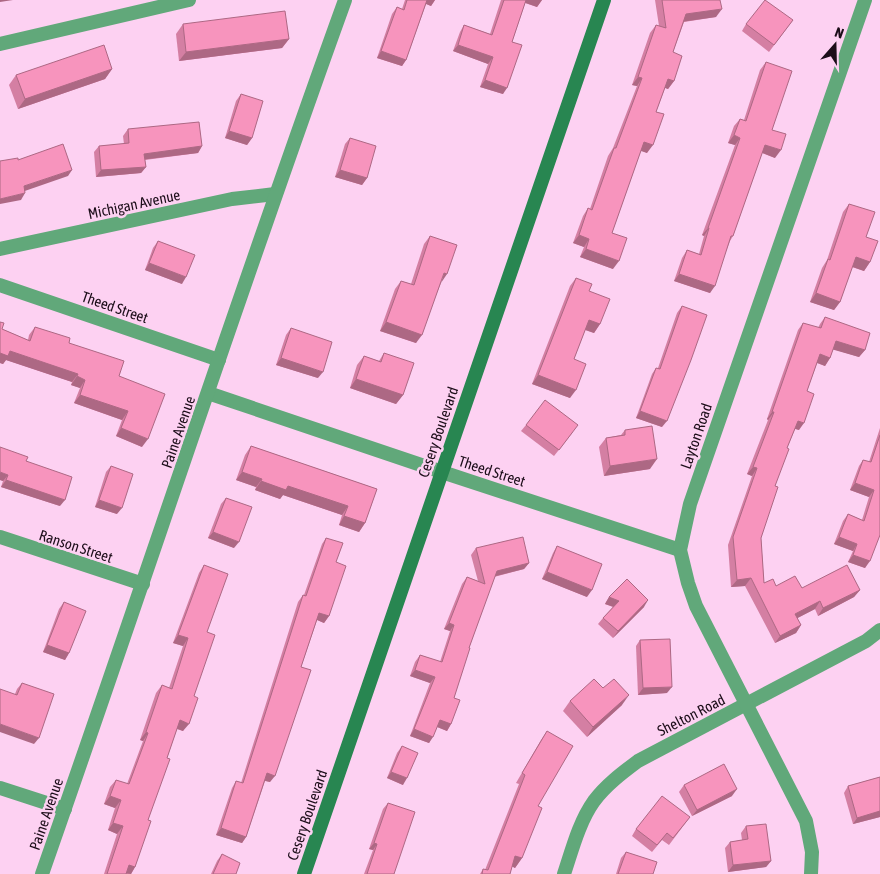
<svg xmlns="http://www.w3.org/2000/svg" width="880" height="874" viewBox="0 0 880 874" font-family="'Asap Condensed',sans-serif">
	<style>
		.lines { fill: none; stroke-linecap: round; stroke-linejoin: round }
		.minor { stroke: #61a87a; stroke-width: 14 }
		.secondary { stroke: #288651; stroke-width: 14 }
		.wall { fill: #d47fa3 }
		.shaded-wall { fill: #ad6884 }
		.building { fill: #f794bd; stroke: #ad6884 }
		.labels { text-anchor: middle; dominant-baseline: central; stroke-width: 5; stroke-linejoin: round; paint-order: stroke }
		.street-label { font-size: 15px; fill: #1c0d19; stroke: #fdd1f2 }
	</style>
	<rect width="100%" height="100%" fill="#fdd1f2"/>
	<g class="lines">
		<g class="minor">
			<polyline points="0,44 189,0"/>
			<polyline points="0,249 232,199 275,194"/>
			<polyline points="0,285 219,360"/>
			<polyline points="208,393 442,472 680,550"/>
			<polyline points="0,537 143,584"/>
			<polyline points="0,788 65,809"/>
			<path d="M42,874C144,583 240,290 345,0"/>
			<path d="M564,874C572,850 579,822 594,801C606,785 622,773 638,761L866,641L880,630"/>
			<polyline points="811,874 812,852 806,821 696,606 688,583 680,550 690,504 865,0"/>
		</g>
		<polyline class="secondary" points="304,874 604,0"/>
	</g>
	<g class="wall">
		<polygon points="405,0 435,0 431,6 426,4 406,60 402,66 377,58 392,14 397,7 402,9"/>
		<polygon points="501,0 542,0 537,7 525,3 512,42 503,94 480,87 488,64 453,51 460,32 464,25 490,34"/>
		<polygon points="655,0 720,0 716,17 684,22 673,52 674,81 668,89 665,88 656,112 647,153 641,150 612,233 613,269 580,257 584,247 573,243 583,216 588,208 590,209 608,156 613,148 637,86 632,85 650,33 656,25 659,26"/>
		<polygon points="793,20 769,52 742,31 746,24"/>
		<polygon points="183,24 289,39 282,48 179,61 176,34"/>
		<polygon points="766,62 772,130 775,158 762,153 733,236 730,241 710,293 674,281 682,258 687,250 699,254 704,236 702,235 735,145 728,143 734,126 740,119 744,120 760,70"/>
		<polygon points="112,69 105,79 18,109 9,85 16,75"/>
		<polygon points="241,94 252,138 247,145 225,138 236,101"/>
		<polygon points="128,129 202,146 198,153 145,160 146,167 141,173 96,177 94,152 99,146 124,144 123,136"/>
		<polygon points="350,138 367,178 362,185 335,177 345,144"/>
		<polygon points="849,204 866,237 870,262 864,271 852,267 840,302 834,310 810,302 822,268 827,260 843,212"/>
		<polygon points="430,236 441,283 416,343 380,331 395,289 401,281 411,284 424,244"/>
		<polygon points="158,241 182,284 145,270 153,248"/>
		<polygon points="576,278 589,291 600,324 594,333 585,330 574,359 570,398 532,384 570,286"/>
		<polygon points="682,306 662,427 636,418 652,374 656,368 658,368 677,313"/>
		<polygon points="825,317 865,350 859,357 833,349 830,358 825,366 817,363 807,391 799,430 795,429 787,448 775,486 761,538 764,583 776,586 802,588 860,590 854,597 818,616 815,609 797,618 801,625 796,633 775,643 745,586 731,587 728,545 752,476 747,474 768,420 767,419 798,330 803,323 818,328 820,324"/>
		<polygon points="0,322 2,329 28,340 29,335 35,327 69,343 119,376 142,447 116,436 122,420 74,403 80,388 71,385 72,382 6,360 3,364 0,363"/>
		<polygon points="291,328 318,378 276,365 286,335"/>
		<polygon points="384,353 403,395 396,404 350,388 357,365 364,356 379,361"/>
		<polygon points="526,425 573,432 554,456 521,431"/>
		<polygon points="880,428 880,535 865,568 848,562 853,551 834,544 843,521 848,514 862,520 869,497 850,490 859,466 863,460 869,462"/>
		<polygon points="625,430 650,469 604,476 599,447 606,438 621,435"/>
		<polygon points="251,446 377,489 365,523 359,532 339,525 342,515 283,495 280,499 255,490 256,487 236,480 245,455"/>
		<polygon points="26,461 60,506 1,487 3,481 0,480"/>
		<polygon points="111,466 117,514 95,507 106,472"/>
		<polygon points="226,498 234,548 208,538 221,504"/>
		<polygon points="326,538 336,562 329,616 324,623 317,620 301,667 270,782 265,781 246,837 242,843 216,835 232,788 236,781 241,783 298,602 303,595 304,595 322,544"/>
		<polygon points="557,546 587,597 542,579 553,553"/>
		<polygon points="476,548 529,563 524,569 494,577 469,648 454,698 451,724 447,731 437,727 429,743 410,736 430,683 410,676 415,662 420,655 440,662 450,631 444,629 462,584 467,577 478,581 471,555"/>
		<polygon points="204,565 207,632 194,696 183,731 177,729 167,758 148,820 135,867 131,874 104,874 117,834 108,830 115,808 104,804 110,787 116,780 127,784 143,741 140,740 156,693 162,685 169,688 183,646 173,643 199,573"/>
		<polygon points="609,597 644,607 613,638 598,624 603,618 613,607 605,604"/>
		<polygon points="64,602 69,653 65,660 43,652 59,609"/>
		<polygon points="640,640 667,693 638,695 636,646"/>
		<polygon points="22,683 34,744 15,694 17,689"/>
		<polygon points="603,688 622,705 587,737 563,711 570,701"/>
		<polygon points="547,731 538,806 522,858 515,868 512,866 510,874 480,874 483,869 485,870 519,784 516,783 541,740"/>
		<polygon points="402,746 403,785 387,778 397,753"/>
		<polygon points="880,777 880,817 853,824 844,793 848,786"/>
		<polygon points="684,785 732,796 692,816 679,792"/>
		<polygon points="388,803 394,874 364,874 373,850 369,849 383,809"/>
		<polygon points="690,817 669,845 662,840 652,852 632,836 636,829"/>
		<polygon points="746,826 771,861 766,867 728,872 725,848 730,842 742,840 741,833"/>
		<polygon points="626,852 653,874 616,874 621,858"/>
		<polygon points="222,854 236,874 211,874 217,861"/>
	</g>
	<g class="shaded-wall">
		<polygon points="0,0 13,0 0,2"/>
		<polygon points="426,0 435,0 431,6 424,3"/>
		<polygon points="525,0 542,0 537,7 523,2"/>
		<polygon points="722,9 716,17 681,22 686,14"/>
		<polygon points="289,39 282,48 179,61 186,52"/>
		<polygon points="458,45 493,57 488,64 453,51"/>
		<polygon points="381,51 406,60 402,66 377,58"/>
		<polygon points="112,69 105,79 18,109 25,99"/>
		<polygon points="638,77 642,78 637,86 632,85"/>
		<polygon points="668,79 674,81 668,89 663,87"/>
		<polygon points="485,80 507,88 503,94 480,87"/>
		<polygon points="229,131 252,138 247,145 225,138"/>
		<polygon points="734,135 740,138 735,145 728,143"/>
		<polygon points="644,142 653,145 647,153 638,150"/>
		<polygon points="765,145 781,150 775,158 760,152"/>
		<polygon points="202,146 198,153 140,160 144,154"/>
		<polygon points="146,167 141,173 96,177 101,170"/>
		<polygon points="72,170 68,176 19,193 24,186"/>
		<polygon points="340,170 367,178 362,185 335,177"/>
		<polygon points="25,193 21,200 0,204 0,199"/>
		<polygon points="708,228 709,228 704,236 702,235"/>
		<polygon points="579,235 589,239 584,247 573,243"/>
		<polygon points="586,249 619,261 613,269 580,257"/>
		<polygon points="856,257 870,262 864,271 850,266"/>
		<polygon points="149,263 186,277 182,284 145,270"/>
		<polygon points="444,273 447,274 441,283"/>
		<polygon points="679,274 715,286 710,293 674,281"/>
		<polygon points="816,293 840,302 834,310 810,302"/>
		<polygon points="589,320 600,324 594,333 583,329"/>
		<polygon points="386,322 422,335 416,343 380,331"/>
		<polygon points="836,341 865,350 859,357 831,349"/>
		<polygon points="10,351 78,374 72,382 6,360 3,364 0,363 0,353"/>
		<polygon points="820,354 830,358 825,366 815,362"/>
		<polygon points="281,358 323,372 318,378 276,365"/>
		<polygon points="538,375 576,390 570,398 532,384"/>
		<polygon points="77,376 85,380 80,388 71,385"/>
		<polygon points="356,379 403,395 396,404 350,388"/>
		<polygon points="80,395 128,411 122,420 74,403"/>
		<polygon points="640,411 667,421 662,427 636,418"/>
		<polygon points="772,412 774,412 768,420 767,419"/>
		<polygon points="798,421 804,423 799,430 793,428"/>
		<polygon points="121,428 148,439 142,447 116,436"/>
		<polygon points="657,459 650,469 604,476 610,466"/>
		<polygon points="753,467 757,468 752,476 747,474"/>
		<polygon points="0,472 8,475 3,481 0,480"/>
		<polygon points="242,472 262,479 256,487 236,480"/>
		<polygon points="6,480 65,500 60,506 1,487"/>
		<polygon points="261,481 288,486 348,506 342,515 283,495 280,499 255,490"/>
		<polygon points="855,483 874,490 869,497 850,490"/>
		<polygon points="99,500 122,508 117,514 95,507"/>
		<polygon points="344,516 365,523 359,532 339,525"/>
		<polygon points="213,532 239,542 234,548 208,538"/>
		<polygon points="839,537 857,544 853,551 834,544"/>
		<polygon points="853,555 870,561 865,568 848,562"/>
		<polygon points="529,563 524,569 492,577 497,571"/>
		<polygon points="547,572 592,590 587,597 542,579"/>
		<polygon points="751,578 745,586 731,587 737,580"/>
		<polygon points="860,590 854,597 818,616 823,608"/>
		<polygon points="609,597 619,601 614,607 605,604"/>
		<polygon points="648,600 644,607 613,638 618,631"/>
		<polygon points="820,601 815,609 790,622 795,614"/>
		<polygon points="319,613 329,616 324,623 315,619"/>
		<polygon points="449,623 454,625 450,631 444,629"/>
		<polygon points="801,625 796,633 775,643 780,636"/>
		<polygon points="178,635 188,638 183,646 173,643"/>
		<polygon points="47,645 69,653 65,660 43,652"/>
		<polygon points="415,670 435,677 430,683 410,676"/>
		<polygon points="672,687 667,693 638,695 643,688"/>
		<polygon points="629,695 622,705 587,737 593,727"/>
		<polygon points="180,720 189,724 183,731 175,728"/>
		<polygon points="440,720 451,724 447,731 435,726"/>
		<polygon points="0,724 39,738 34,744 0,732"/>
		<polygon points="414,729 433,737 429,743 410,736"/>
		<polygon points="146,732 148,733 143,741 140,740"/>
		<polygon points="391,772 407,778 403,785 387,778"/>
		<polygon points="267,773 275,776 270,782 262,780"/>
		<polygon points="737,789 732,796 692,816 697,810"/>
		<polygon points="110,796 121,800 115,808 104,804"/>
		<polygon points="880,811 880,817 853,824 857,818"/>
		<polygon points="113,823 123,826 117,834 108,830"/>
		<polygon points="221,828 246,837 242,843 216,835"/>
		<polygon points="374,843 377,844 373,850 369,849"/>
		<polygon points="515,856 522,858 515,868 509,865"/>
		<polygon points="771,861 766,867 728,872 733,865"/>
		<polygon points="129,865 135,867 131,874 124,873"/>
	</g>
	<g class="building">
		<polygon points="407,0 427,0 406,60 381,51 397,7 404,10"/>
		<polygon points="504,0 526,0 512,42 522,45 507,88 485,80 493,57 458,45 464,25 492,35"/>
		<polygon points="662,0 720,0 722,9 686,14 673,52 682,56 674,81 668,79 656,112 664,114 653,145 644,142 612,233 627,238 619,261 586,249 589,239 579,235 588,208 592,210 614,148 616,148 642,78 638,77 656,25 666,28"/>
		<polygon points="765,0 793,20 774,45 746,24"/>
		<polygon points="285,11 289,39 186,52 183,24"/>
		<polygon points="104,45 112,69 25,99 16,75"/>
		<polygon points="766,62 792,71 772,130 786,134 781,150 765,145 733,236 731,236 715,286 679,274 687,250 701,255 709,228 708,228 740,138 734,135 740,119 746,121"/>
		<polygon points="241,94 263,101 252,138 229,131"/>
		<polygon points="199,122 202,146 144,154 146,167 101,170 99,146 129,143 128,129"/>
		<polygon points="350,138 376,146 367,178 340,170"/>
		<polygon points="63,144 72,170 24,186 25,193 0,199 0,161 18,158 18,160"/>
		<polygon points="849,204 875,212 866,237 878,241 870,262 856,257 840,302 816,293 828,259 830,260"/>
		<polygon points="430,236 457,245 447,274 444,273 422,335 386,322 401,281 414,285"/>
		<polygon points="158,241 195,255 186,277 149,263"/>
		<polygon points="576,278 592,284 589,291 610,299 600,324 589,320 574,359 586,364 576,390 538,375"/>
		<polygon points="682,306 707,315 691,360 667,421 640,411 656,368 660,369"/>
		<polygon points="825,317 870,333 865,350 836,341 830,358 820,354 807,391 814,394 804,423 798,421 787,448 789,449 775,486 778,487 761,538 764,583 773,579 776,586 795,576 802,588 847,565 860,590 823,608 820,601 795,614 801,625 780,636 751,578 737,580 733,537 757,468 753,467 774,412 772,412 803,323 821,328"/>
		<polygon points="0,322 4,323 2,329 30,341 35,327 70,338 69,343 124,361 119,376 165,394 148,439 121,428 128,411 80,395 85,380 77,376 78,374 10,351 8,356 0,353"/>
		<polygon points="291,328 332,342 323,372 281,358"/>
		<polygon points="384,353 414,363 403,395 356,379 364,356 381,362"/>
		<polygon points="545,400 578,425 559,450 526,425"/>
		<polygon points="652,426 657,459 610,466 606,438 625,435 625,430"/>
		<polygon points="880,435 880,535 870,561 853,555 857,544 839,537 848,514 864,521 874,490 855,483 863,460 871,462"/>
		<polygon points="251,446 377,489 365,523 344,516 348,506 288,486 286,490 261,481 262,479 242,472"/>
		<polygon points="0,447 28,457 26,461 72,477 65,500 6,480 8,475 0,472"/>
		<polygon points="111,466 133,474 122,508 99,500"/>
		<polygon points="226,498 252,507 239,542 213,532"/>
		<polygon points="523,537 529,563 497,571 469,648 470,648 454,698 460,700 451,724 440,720 433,737 414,729 435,677 415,670 420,655 442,662 454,625 449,623 467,577 485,584 476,548"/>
		<polygon points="326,538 343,543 336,562 346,566 329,616 319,613 301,667 311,670 275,776 267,773 246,837 221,828 236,781 243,783 303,595 306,596"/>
		<polygon points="557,546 602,564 592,590 547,572"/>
		<polygon points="204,565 228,574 207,632 215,635 194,696 198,698 189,724 180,720 167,758 170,759 148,820 151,821 135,867 129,865 126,874 107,874 123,826 113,823 121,800 110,796 116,780 129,784 148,733 146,732 162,685 172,689 188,638 178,635"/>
		<polygon points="627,579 648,600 618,631 603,618 619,601 609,597"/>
		<polygon points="64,602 86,611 69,653 47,645"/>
		<polygon points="670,639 672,687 643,688 640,640"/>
		<polygon points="594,679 603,688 614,679 629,695 593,727 570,701"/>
		<polygon points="22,683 54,694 39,738 0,724 0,689 17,695"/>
		<polygon points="547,731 573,746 538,806 542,808 522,858 515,856 510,874 482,874 483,869 488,870 525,775 522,773"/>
		<polygon points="402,746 418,753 407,778 391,772"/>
		<polygon points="724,764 737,789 697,810 684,785"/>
		<polygon points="880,777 880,811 857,818 848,786"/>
		<polygon points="662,796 690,817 673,838 667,833 657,845 636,829"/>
		<polygon points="388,803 415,812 394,874 367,874 377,844 374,843"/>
		<polygon points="766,824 771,861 733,865 730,842 748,839 746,826"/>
		<polygon points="626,852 657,862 653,874 618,874"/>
		<polygon points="222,854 240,863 236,874 213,874"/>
	</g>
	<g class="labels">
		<g class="street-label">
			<text transform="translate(134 204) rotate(-12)">Michigan Avenue</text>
			<text transform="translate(115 307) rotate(19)">Theed Street</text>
			<text transform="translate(178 432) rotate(-71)">Paine Avenue</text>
			<text transform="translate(438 432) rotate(-71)">Cesery Boulevard</text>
			<text transform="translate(696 436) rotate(-71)">Layton Road</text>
			<text transform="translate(492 471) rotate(18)">Theed Street</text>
			<text transform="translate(76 546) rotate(18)">Ranson Street</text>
			<text transform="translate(691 715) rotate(-27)">Shelton Road</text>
			<text transform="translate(46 814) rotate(-71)">Paine Avenue</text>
			<text transform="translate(307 815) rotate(-71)">Cesery Boulevard</text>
		</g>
	</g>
	<g transform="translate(835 45) rotate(20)" stroke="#fdd1f2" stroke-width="4" paint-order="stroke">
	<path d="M0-4L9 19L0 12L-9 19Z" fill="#1c0d19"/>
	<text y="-8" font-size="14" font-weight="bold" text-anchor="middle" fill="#1c0d19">N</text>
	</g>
</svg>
